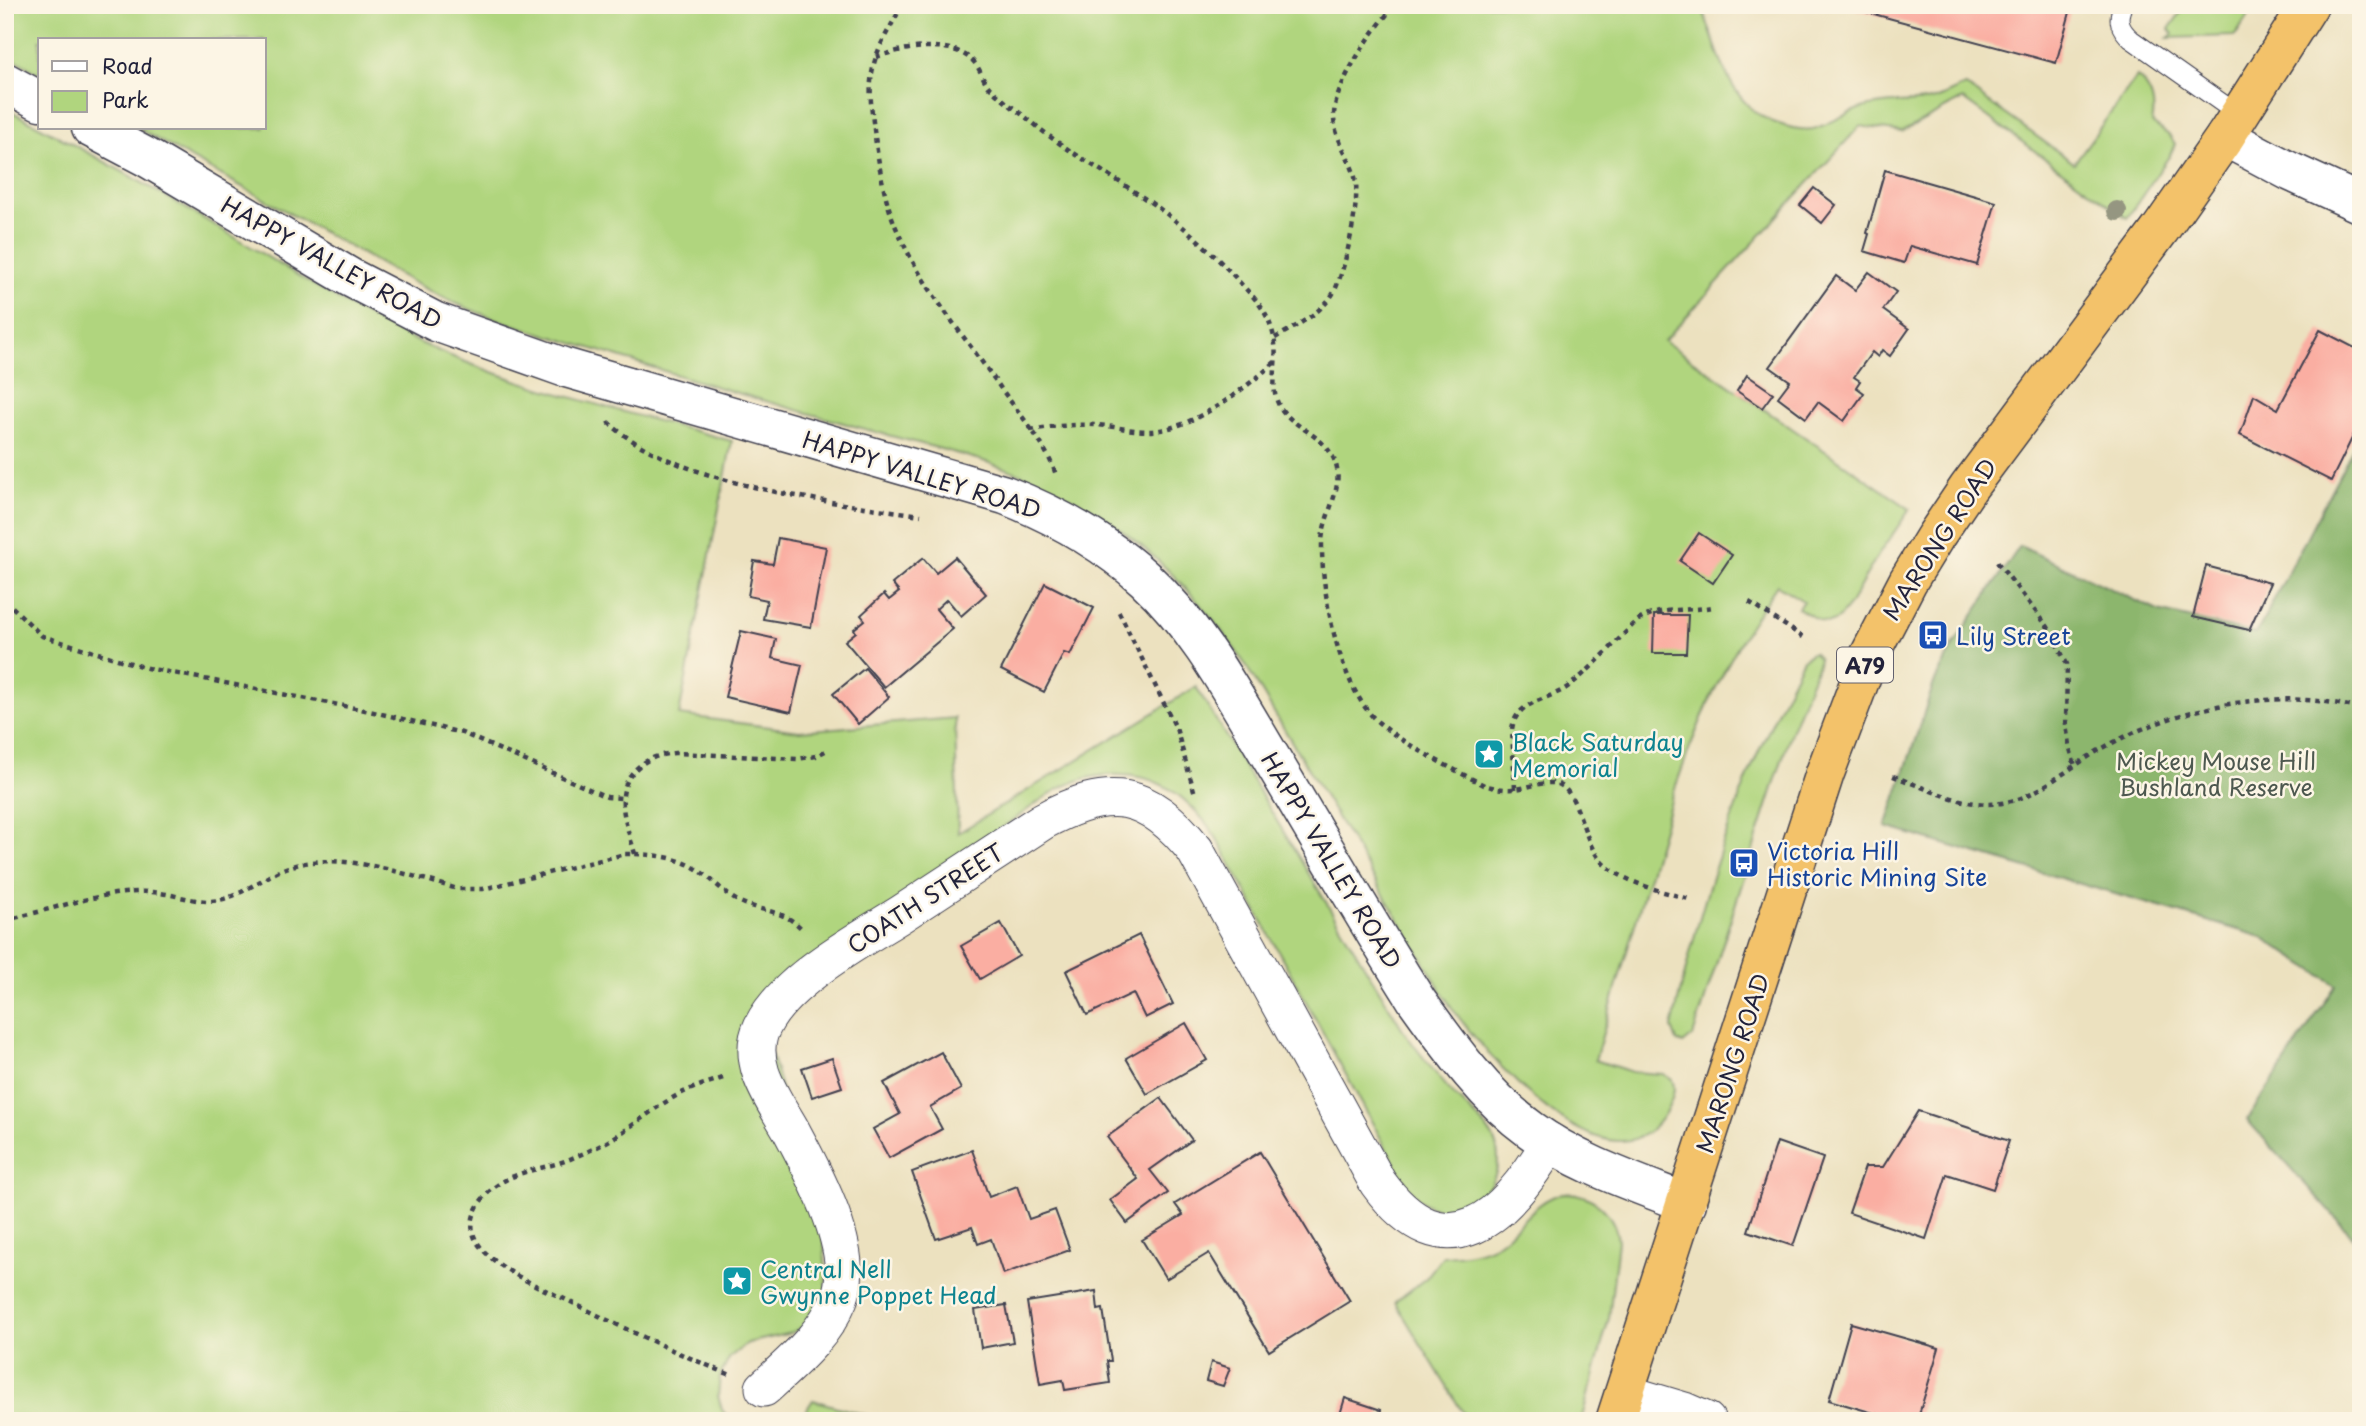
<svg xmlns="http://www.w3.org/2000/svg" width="2366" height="1426" viewBox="0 0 2366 1426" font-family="'Playpen Sans',sans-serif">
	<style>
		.green { fill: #b0d57e; stroke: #697c5c; stroke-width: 2 }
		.forest { fill: #8cb66d; stroke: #576c54; stroke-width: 2 }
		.building { fill: #faaea2 }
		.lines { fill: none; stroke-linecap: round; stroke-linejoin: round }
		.service-casing { stroke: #403f4f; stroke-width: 20 }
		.minor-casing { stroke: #403f4f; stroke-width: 39 }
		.tertiary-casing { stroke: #403f4f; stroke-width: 41 }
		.trunk-casing { stroke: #403f4f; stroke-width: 41 }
		.path { stroke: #403f4f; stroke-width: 4.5; stroke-dasharray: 5 5; stroke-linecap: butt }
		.service { stroke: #fff; stroke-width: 18 }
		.minor { stroke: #fff; stroke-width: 37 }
		.tertiary { stroke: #fff; stroke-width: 38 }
		.trunk { stroke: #f3c26a; stroke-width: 38 }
		.tree { fill: #959681 }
		.labels { text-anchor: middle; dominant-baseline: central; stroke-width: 5; stroke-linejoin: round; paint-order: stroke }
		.shield { fill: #fcf5e5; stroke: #63616e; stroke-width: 2 }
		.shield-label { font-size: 21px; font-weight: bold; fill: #22223b }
		.street-label { font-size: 23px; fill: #22223b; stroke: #fcf5e5 }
		.transit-label { font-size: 23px; fill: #164399; stroke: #fcf5e5; text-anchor: start }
		.culture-label { font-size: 23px; fill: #0d838f; stroke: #fcf5e5; text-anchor: start }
		.park-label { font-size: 23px; fill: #4d584f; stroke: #fcf5e5 }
	</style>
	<rect width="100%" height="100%" fill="#fcf5e5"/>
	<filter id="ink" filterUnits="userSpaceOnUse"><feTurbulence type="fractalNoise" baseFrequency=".0143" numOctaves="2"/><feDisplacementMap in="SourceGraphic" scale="14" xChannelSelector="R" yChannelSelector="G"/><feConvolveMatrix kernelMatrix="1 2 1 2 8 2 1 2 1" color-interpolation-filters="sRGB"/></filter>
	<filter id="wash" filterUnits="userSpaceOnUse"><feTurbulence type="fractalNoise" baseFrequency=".00686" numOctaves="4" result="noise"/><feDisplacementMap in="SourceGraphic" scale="28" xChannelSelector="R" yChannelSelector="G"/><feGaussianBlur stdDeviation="1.57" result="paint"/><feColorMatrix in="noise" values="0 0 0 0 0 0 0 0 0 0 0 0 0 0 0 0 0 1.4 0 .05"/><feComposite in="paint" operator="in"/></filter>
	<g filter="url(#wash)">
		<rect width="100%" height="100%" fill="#ece1bf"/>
		<g class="green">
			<path d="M5,5H1701C1718,48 1727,106 1776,123C1787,127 1800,131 1813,129C1830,125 1845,113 1862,108C1888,100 1908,105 1931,100C1943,98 1954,89 1966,86L2074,163L2137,77C2152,89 2156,105 2152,123L2170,136L2175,144L2170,155L2127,218L1963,99L1902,132L1860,126L1664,341L1910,509L1875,560L1849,606L1837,620L1829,623L1820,621L1798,608L1803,601L1777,585L1747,630L1729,662L1709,701L1690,747L1674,791L1595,1060L1632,1072L1663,1074L1672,1080C1678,1092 1668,1109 1661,1119C1605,1196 1481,1050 1450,1005L1245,664C1197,593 1142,536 1066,495C1004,461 933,448 865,429C781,406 698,382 616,356C565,340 513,327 464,307C448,300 432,292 416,284L137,128H264V40H40V74L5,54Z"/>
			<polygon points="2186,5 2255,5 2237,33 2234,36 2168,38 2173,34 2169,29"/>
			<path d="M5,108C81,148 157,190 231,235C290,270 348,308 410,338C512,387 624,411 732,441L679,715L799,731L955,718L958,833L1196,687L1405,1033C1421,1055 1437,1076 1455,1096C1467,1109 1487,1124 1494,1140C1512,1182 1464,1227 1424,1203C1415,1197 1409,1188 1403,1179L1216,837C1185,791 1150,767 1092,777C1059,782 1031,808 1005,826C920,884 840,948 758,1011L823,1228L827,1293L803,1327L791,1333L748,1343L730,1357L720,1376L718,1396L722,1410L731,1421H5Z"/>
			<path d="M1813,652L1819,658L1818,664L1790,735L1693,1036L1683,1044L1677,1041L1672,1028C1690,945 1715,860 1746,781C1763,739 1784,699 1803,659Z"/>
			<path d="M1564,1193C1593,1193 1615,1213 1618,1241L1609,1318L1581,1421H1468L1395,1302L1426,1278L1443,1256C1462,1255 1481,1253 1498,1243C1522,1227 1533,1200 1564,1193Z"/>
			<polygon points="813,1400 886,1421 799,1421"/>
		</g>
		<polygon class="forest" points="2361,433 2361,1246 2247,1120 2336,985 2262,937 1886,827 1934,683 1954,644 2020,546 2158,611 2256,634"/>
		<g id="blocks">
			<g class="building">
				<polygon points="1840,5 2072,5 2056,63"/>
				<polygon points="1885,170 1996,202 1977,265 1910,246 1904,263 1864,251 1869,234 1867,233"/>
				<polygon points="1814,188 1836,205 1822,223 1800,205"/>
				<polygon points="1869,272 1896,292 1883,310 1909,329 1890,356 1882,350 1878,357 1872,352 1854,377 1860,381 1856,387 1864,393 1844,421 1818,402 1806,418 1778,397 1790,381 1770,367 1836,276 1855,290"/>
				<polygon points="2320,330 2361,351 2361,420 2331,481 2240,435 2254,395 2278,409"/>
				<polygon points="1747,375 1773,393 1762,408 1737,391"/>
				<polygon points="1699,533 1732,555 1713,583 1680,561"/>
				<polygon points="778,538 826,547 811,627 763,619 767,600 748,596 754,561 773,564"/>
				<polygon points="955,557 986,594 961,616 947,599 936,609 953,629 884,687 845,641 856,632 854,629 865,620 861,615 884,594 889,600 899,592 892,584 923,558 936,573"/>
				<polygon points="2206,566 2270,583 2249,630 2193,617"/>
				<polygon points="1045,583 1094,608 1070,655 1064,653 1044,692 1001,670"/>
				<polygon points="1654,615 1688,615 1686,653 1653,653"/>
				<polygon points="741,631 776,639 772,658 802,665 791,712 725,697"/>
				<polygon points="865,668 889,697 858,724 833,694"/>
				<polygon points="1001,923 1019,956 980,979 961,946"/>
				<polygon points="1139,935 1173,1004 1145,1018 1133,993 1087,1015 1066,971"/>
				<polygon points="1186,1023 1207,1060 1147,1094 1126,1058"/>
				<polygon points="941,1052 961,1089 930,1107 942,1129 889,1158 873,1129 900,1114 884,1083"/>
				<polygon points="832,1058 842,1087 812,1097 802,1068"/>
				<polygon points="1161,1098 1192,1140 1150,1170 1168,1193 1127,1223 1110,1200 1138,1179 1107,1137"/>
				<polygon points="1918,1111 2009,1141 1993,1189 1947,1174 1926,1239 1849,1213 1865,1167 1883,1167"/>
				<polygon points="1777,1142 1823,1158 1793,1246 1748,1231"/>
				<polygon points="972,1150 989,1197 1017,1186 1029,1219 1055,1210 1070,1250 1003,1274 991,1239 978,1244 972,1227 936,1239 912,1172"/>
				<polygon points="1260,1152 1350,1301 1269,1351 1209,1253 1166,1279 1142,1240 1183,1215 1175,1204"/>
				<polygon points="1096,1291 1098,1310 1103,1309 1111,1361 1107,1361 1110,1383 1065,1390 1063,1380 1040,1384 1027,1302"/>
				<polygon points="1006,1305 1013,1342 981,1348 975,1310"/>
				<polygon points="1851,1323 1939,1348 1917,1421 1901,1421 1829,1400"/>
				<polygon points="1211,1362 1230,1368 1223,1386 1206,1381"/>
				<polygon points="1345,1398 1381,1410 1378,1421 1338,1421"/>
			</g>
		</g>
	</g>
	<g filter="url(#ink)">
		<use href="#blocks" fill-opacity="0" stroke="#403f4f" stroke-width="2"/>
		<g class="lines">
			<g class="service-casing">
				<path id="service" d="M2123,5C2116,20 2120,29 2131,39L2239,115"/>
			</g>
			<g class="minor-casing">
				<g id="minor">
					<path d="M764,1388C792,1362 824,1336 839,1299C858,1253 813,1171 791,1130C774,1100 745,1063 762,1027C784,981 858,941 901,914C948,883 996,852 1043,821C1109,785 1147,790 1195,850L1378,1183C1446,1276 1506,1217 1550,1142"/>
					<polyline points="1624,1393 1684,1411 1707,1421"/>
				</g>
			</g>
			<g class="tertiary-casing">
				<g id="tertiary">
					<polyline points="5,82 40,101"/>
					<path d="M91,128L146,157L351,278L436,322L563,367L1005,495C1056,515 1104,542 1145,579C1197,627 1231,691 1267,751C1317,835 1365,919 1417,1001C1450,1047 1485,1097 1531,1130C1578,1164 1633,1182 1687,1203"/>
					<polyline points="2225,137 2289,171 2361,204"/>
				</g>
			</g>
			<g class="trunk-casing">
				<polyline id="trunk" points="1615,1421 1825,773 1870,654 1908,581 1935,537 1968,488 2160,230 2225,137 2309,5"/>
			</g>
			<g class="path">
				<path d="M902,5C892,26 878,44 873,68C868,90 872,114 875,137C879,165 884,198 895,225C920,286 965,336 1002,390C1021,416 1046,444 1056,475"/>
				<path d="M876,57C905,48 949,38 973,61C981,69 983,81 990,88C1005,103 1024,115 1040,129C1073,155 1112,176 1147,200C1180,222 1208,248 1235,277C1244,288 1256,298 1263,310C1274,328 1277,345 1275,366C1275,376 1273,388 1276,398C1285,429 1330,432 1337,469C1341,493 1323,517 1322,542C1321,592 1339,687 1378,722C1406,746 1451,768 1484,785C1494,788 1504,790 1515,789C1528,788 1545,780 1558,784C1581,793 1582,846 1605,865C1628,884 1661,891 1689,899"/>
				<path d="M1275,338C1296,326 1322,313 1334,292C1345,271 1361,200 1355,177C1350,157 1334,138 1334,117C1333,85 1374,29 1395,5"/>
				<path d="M608,422C677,486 830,502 921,515"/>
				<path d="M1030,430C1056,426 1081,423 1106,426C1124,428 1142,433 1160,430C1199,424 1246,388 1275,362"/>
				<polyline points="1997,562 2048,627 2067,664 2066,724 2069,745 2075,766"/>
				<polyline points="5,600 42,636 147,668 365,710 462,733 607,797 622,798"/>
				<polyline points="1749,602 1803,637"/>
				<polyline points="1119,612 1176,728 1195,794"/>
				<path d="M1893,776C1929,789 1971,812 2011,801C2041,794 2075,763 2103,748C2178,706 2277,686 2361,709"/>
				<path d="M1515,789L1512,730C1515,700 1549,701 1569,686C1594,667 1615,642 1637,621C1660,606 1686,612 1712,607"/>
				<path d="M635,854C631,839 624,822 623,806C620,773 646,755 675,753L797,759L816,756L827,750"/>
				<path d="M5,920C53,910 102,890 151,892C170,893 190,901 209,901C239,901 264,874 292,866C344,851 407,875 458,889H483L625,854C653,854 681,856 704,874C715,882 726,895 738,901C763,913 782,908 803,930"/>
				<path d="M723,1078C708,1083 693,1087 678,1095C649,1110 624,1135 593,1149C582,1154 571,1159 559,1163C532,1171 507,1173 487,1194C474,1207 467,1226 477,1242C495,1270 542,1288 571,1302C623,1328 676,1353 731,1375"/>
			</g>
			<use href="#service" class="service"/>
			<use href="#minor" class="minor"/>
			<use href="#tertiary" class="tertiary"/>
			<use href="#trunk" class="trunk"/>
		</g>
		<circle class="tree" cx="2117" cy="211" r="10"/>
	</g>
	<defs>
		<g id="bus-square" transform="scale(1.575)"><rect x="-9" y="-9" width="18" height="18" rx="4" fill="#1a4fb4" stroke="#fcf5e5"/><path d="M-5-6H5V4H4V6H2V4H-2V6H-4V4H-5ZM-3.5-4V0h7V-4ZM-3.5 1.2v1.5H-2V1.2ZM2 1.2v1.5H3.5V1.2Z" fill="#fff"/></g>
		<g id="sight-square" transform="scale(1.575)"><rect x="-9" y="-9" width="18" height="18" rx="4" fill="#0f9aa8" stroke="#fcf5e5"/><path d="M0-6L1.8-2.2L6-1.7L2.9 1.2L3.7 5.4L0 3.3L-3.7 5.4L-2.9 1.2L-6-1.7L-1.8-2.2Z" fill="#fff"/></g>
	</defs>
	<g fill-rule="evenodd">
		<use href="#bus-square" x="1933" y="635"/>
		<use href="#sight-square" x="1489" y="754"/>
		<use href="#bus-square" x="1744" y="863"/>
		<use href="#sight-square" x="737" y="1281"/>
	</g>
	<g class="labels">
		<rect class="shield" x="1837" y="647.5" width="56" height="35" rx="5"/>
		<g class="shield-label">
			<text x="1865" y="665">A79</text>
		</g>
		<g class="street-label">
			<text transform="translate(332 262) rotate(29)">HAPPY VALLEY ROAD</text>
			<text transform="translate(922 474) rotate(17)">HAPPY VALLEY ROAD</text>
			<text transform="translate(1939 539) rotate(-57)">MARONG ROAD</text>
			<text transform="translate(1332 860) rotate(59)">HAPPY VALLEY ROAD</text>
			<text transform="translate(925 898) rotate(-33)">COATH STREET</text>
			<text transform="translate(1732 1063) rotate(-72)">MARONG ROAD</text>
		</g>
		<g class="transit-label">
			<text x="1956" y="635">Lily Street</text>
			<text x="1767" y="850">Victoria Hill<tspan x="1767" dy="26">Historic Mining Site</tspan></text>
		</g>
		<g class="culture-label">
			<text x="1512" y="741">Black Saturday<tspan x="1512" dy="26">Memorial</tspan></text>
			<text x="760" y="1268">Central Nell<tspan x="760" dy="26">Gwynne Poppet Head</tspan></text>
		</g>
		<g class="park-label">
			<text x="2216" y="760">Mickey Mouse Hill<tspan x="2216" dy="26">Bushland Reserve</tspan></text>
		</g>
	</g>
	<rect width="2366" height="1426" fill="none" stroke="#fcf5e5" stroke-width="28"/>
	<rect x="38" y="38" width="228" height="91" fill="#fcf5e5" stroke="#a5a1a1" stroke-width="2"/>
	<rect x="52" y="61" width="35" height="10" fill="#ffffff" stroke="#a5a1a1" stroke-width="2"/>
	<text x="102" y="74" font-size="21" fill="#22223b">Road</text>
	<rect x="52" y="91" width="35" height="21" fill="#b0d57e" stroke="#a5a1a1" stroke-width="2"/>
	<text x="102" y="108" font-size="21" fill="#22223b">Park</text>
</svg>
